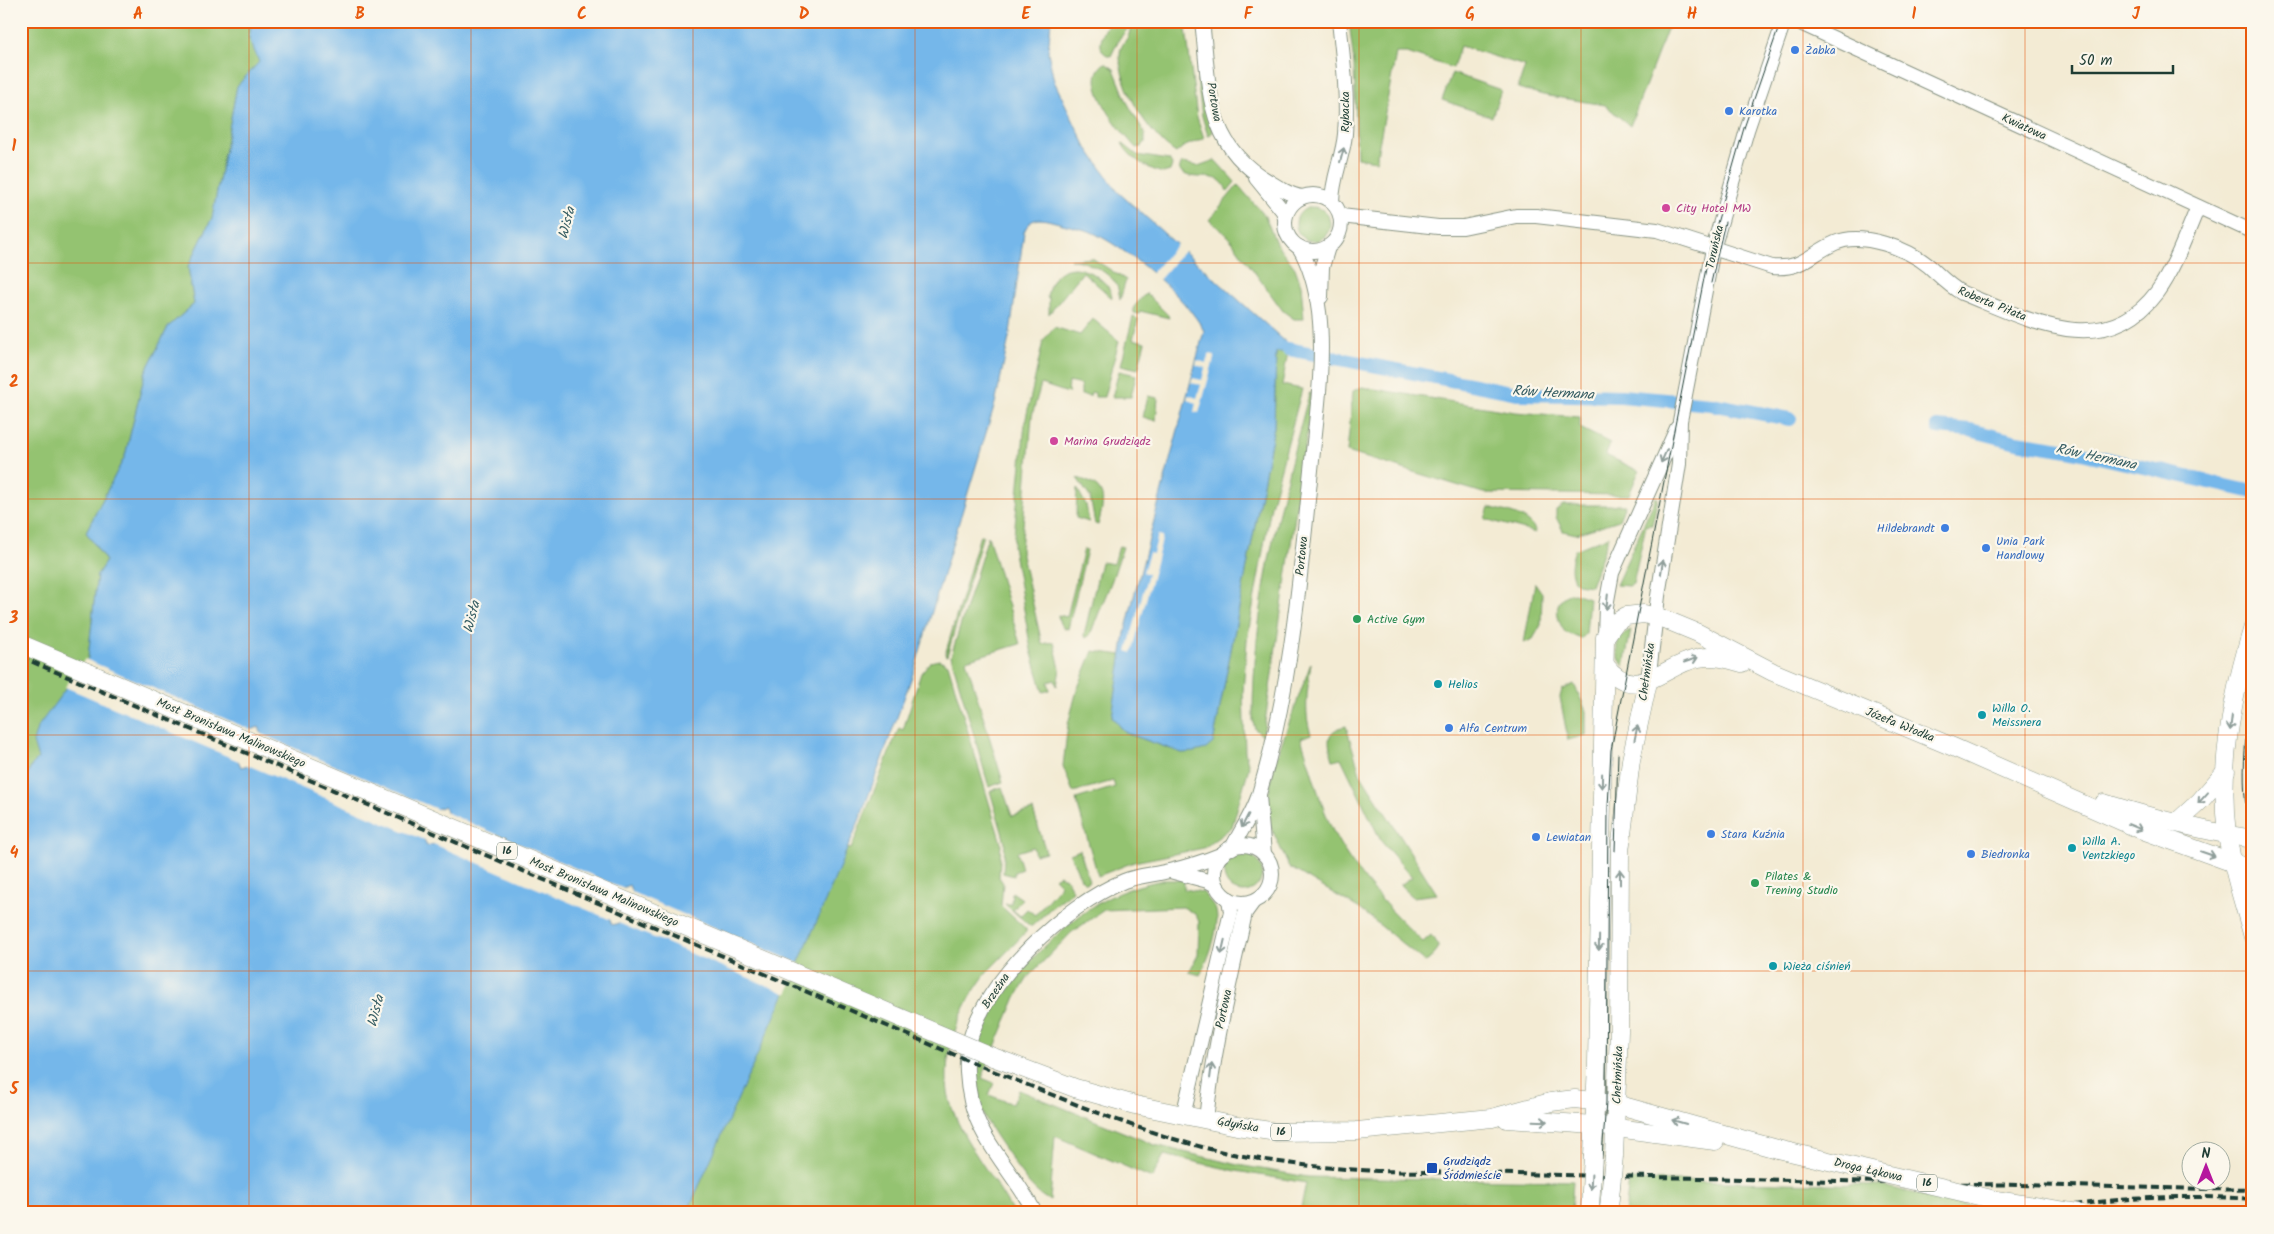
<svg xmlns="http://www.w3.org/2000/svg" width="2274" height="1234" viewBox="0 0 2274 1234" font-family="Kalam,sans-serif">
	<style>
		.green { fill: #94c371; stroke: #5a8052 }
		.water { fill: #75b7ea; stroke: #4a7a8f; fill-rule: evenodd }
		.pier { fill: #f3ebd4 }
		.lines { fill: none; stroke-linecap: round; stroke-linejoin: round }
		.canal { stroke: #75b7ea; stroke-width: 14 }
		.minor-casing { stroke: #899484; stroke-width: 16 }
		.major-casing { stroke: #899484; stroke-width: 19 }
		.minor { stroke: #fff; stroke-width: 14 }
		.major { stroke: #fff; stroke-width: 18 }
		.tram { stroke: #1f3d34; stroke-width: 1 }
		.rail { stroke: #1f3d34; stroke-width: 4; stroke-dasharray: 8 4; stroke-linecap: butt }
		.major-bridge-casing { stroke: #899484; stroke-width: 19; stroke-linecap: butt }
		.major-bridge { stroke: #fff; stroke-width: 18 }
		.oneway { stroke: #8f9e9a }
		.grid { fill: none; stroke: #e8590c; stroke-width: 1; stroke-opacity: 0.55 }
		.shop-dot { fill: #3f7fe0; stroke: #fbf7ec; stroke-width: 2 }
		.hotel-dot { fill: #d1479c; stroke: #fbf7ec; stroke-width: 2 }
		.leisure-dot { fill: #2e9e5b; stroke: #fbf7ec; stroke-width: 2 }
		.culture-dot { fill: #0f9aa8; stroke: #fbf7ec; stroke-width: 2 }
		.transit-dot { fill: #1a4fb4; stroke: #fbf7ec; stroke-width: 2 }
		.labels { text-anchor: middle; dominant-baseline: central; stroke-width: 4.5; stroke-linejoin: round; paint-order: stroke }
		.shield { fill: #fbf7ec; stroke: #61756b; stroke-width: 1 }
		.shield-label { font-size: 11px; font-weight: bold; fill: #1f3d34 }
		.shop-label { font-size: 12px; fill: #366cbe; stroke: #fbf7ec; text-anchor: start }
		.street-label { font-size: 12px; fill: #1f3d34; stroke: #fbf7ec }
		.hotel-label { font-size: 12px; fill: #b23c85; stroke: #fbf7ec; text-anchor: start }
		.leisure-label { font-size: 12px; fill: #27864d; stroke: #fbf7ec; text-anchor: start }
		.culture-label { font-size: 12px; fill: #0d838f; stroke: #fbf7ec; text-anchor: start }
		.transit-label { font-size: 12px; fill: #164399; stroke: #fbf7ec; text-anchor: start }
		.water-label { font-size: 14px; font-style: italic; fill: #345c62; stroke: #fbf7ec }
		.neatline { fill: none; stroke: #e8590c; stroke-width: 2 }
		.grid-label { font-size: 16px; text-anchor: middle; font-weight: bold; fill: #e8590c }
	</style>
	<rect width="100%" height="100%" fill="#fbf7ec"/>
	<filter id="ink" filterUnits="userSpaceOnUse"><feTurbulence type="fractalNoise" baseFrequency=".02" numOctaves="2"/><feDisplacementMap in="SourceGraphic" scale="10" xChannelSelector="R" yChannelSelector="G"/><feConvolveMatrix kernelMatrix="1 2 1 2 8 2 1 2 1" color-interpolation-filters="sRGB"/></filter>
	<filter id="wash" filterUnits="userSpaceOnUse"><feTurbulence type="fractalNoise" baseFrequency=".0096" numOctaves="4" result="noise"/><feDisplacementMap in="SourceGraphic" scale="20" xChannelSelector="R" yChannelSelector="G"/><feGaussianBlur stdDeviation="1.12" result="paint"/><feColorMatrix in="noise" values="0 0 0 0 0 0 0 0 0 0 0 0 0 0 0 0 0 1.4 0 .05"/><feComposite in="paint" operator="in"/></filter>
	<g filter="url(#wash)">
		<rect width="100%" height="100%" fill="#f3ebd4"/>
		<g class="green">
			<polygon points="21,21 252,21 249,38 260,62 237,86 212,218 188,267 194,304 168,327 145,373 125,456 86,532 106,561 97,575 88,658 38,728 37,755 39,759 32,765 21,789"/>
			<path d="M1110,21H1185L1197,117L1204,138L1183,147L1176,153C1149,136 1119,87 1120,54C1120,42 1131,40 1130,26L1119,39L1111,56C1093,53 1103,31 1110,21Z"/>
			<polygon points="1349,21 1655,21 1668,27 1630,126 1605,105 1543,95 1518,88 1525,66 1460,46 1453,68 1407,53 1396,53 1376,161 1357,158 1354,65"/>
			<path d="M1105,63L1114,69L1127,102L1145,134V143L1141,147L1136,148C1123,133 1077,81 1105,63Z"/>
			<polygon points="1452,73 1501,90 1492,117 1442,100"/>
			<path d="M1197,80C1206,85 1208,120 1213,132L1208,136L1202,116Z"/>
			<path d="M1122,143L1137,155L1169,160L1172,165L1170,171L1163,173C1148,169 1128,157 1122,143Z"/>
			<path d="M1215,160L1235,182L1227,192C1221,166 1190,186 1179,169L1182,163L1198,166Z"/>
			<polygon points="1238,185 1265,216 1276,243 1295,268 1301,285 1304,319 1294,319 1283,311 1228,236 1209,220"/>
			<circle cx="1313" cy="224" r="17"/>
			<path d="M1092,258L1126,280L1120,300C1119,295 1119,289 1116,284C1109,272 1084,259 1070,260Z"/>
			<path d="M1074,268C1089,269 1111,282 1112,298L1083,272L1049,314V298L1047,297C1050,281 1056,269 1074,268Z"/>
			<polygon points="1146,293 1168,315 1169,318 1140,311 1139,314 1134,313 1133,308"/>
			<polygon points="1133,317 1138,319 1133,339 1145,342 1138,369 1121,365"/>
			<polygon points="1093,319 1119,341 1104,397 1095,397 1095,393 1091,392 1090,396 1081,395 1081,385 1069,382 1068,393 1041,384 1032,416 1021,551 1042,644 1054,642 1060,669 1057,686 1055,680 1048,682 1050,690 1043,692 1031,650 1013,546 1025,423 1043,341 1054,327 1080,335"/>
			<polygon points="1276,351 1288,352 1282,385 1302,389 1271,506 1247,640 1243,692 1245,752 1249,767 1232,827 1204,848 1134,862 1098,876 1076,799 1115,787 1113,781 1073,792 1063,766 1068,724 1077,690 1093,651 1122,655 1112,717 1126,733 1182,753 1213,743 1274,427"/>
			<polygon points="1119,371 1136,375 1131,397 1112,397"/>
			<polygon points="1362,387 1515,412 1580,417 1580,428 1610,443 1606,455 1639,471 1629,495 1483,493 1347,452 1353,391"/>
			<path d="M1311,392L1308,427L1263,736L1255,729L1253,721C1252,610 1280,501 1309,394Z"/>
			<polygon points="1148,396 1158,398 1156,421 1143,417"/>
			<path d="M1077,478C1108,486 1105,499 1098,525L1095,524L1090,497Z"/>
			<polygon points="1077,488 1086,505 1089,522 1076,518"/>
			<polygon points="1656,497 1658,498 1652,525 1646,525 1633,584 1629,586 1616,585"/>
			<polygon points="1563,505 1625,505 1619,520 1576,534 1563,531 1556,517 1556,510"/>
			<path d="M1489,507C1505,512 1531,515 1536,533L1485,519Z"/>
			<polygon points="980,535 983,535 947,656 945,655"/>
			<polygon points="988,536 1020,644 966,660 1003,782 989,787 951,656"/>
			<path d="M1609,536L1591,586L1577,584C1568,575 1571,560 1575,550Z"/>
			<polygon points="1119,546 1123,547 1112,580 1090,635 1086,638 1084,635 1101,562 1114,564"/>
			<path d="M1084,549L1087,550L1068,629C1060,628 1059,622 1058,615L1067,617Z"/>
			<polygon points="1535,583 1542,593 1541,625 1533,639 1524,643"/>
			<path d="M1574,593L1589,598L1586,634L1581,639L1565,632C1555,618 1552,596 1574,593Z"/>
			<path d="M1631,630L1624,666C1613,653 1614,636 1631,630Z"/>
			<path d="M939,660L948,664L1001,843L999,877L1003,883L1001,906L1026,929V932C1014,945 1001,957 989,970C960,1005 936,1063 952,1108C966,1147 994,1177 1013,1213H687L847,848L851,849L899,728L903,730L921,673L930,662Z"/>
			<path d="M1311,663C1308,687 1303,711 1311,734L1301,738C1311,768 1319,800 1332,829C1350,868 1392,913 1423,942L1431,935L1438,946V949L1429,960L1425,962L1360,909L1289,867L1271,827L1264,819L1274,764Z"/>
			<polygon points="1574,684 1586,711 1586,735 1568,740 1560,697 1562,690"/>
			<path d="M1346,726L1360,773L1437,894L1413,897L1400,885L1412,877L1381,841L1341,758L1333,760C1328,742 1324,731 1346,726Z"/>
			<polygon points="1002,787 1012,816 1033,810 1046,852 1035,855 1033,847 1017,852 1022,869 1014,872 1014,876 1003,873 1005,842 990,791"/>
			<polygon points="1080,850 1089,881 1085,883 1081,879 1070,854"/>
			<circle cx="1243" cy="873" r="19"/>
			<polygon points="1059,875 1066,878 1073,891 1051,908 1032,926 1030,926 1005,904 1011,904 1012,892 1022,899 1013,910 1020,916 1027,909 1035,915 1061,885 1054,878"/>
			<path d="M1163,880H1184V889L1203,892C1206,897 1212,903 1215,908C1222,924 1208,961 1200,975L1189,972L1198,955L1199,922L1196,915L1183,907L1104,910L1072,932L1029,976L1016,997L982,1078L994,1083L989,1095L1013,1104L1019,1090L1155,1145L1238,1165L1308,1177L1573,1181L1571,1213C1550,1213 1528,1215 1508,1213C1485,1210 1462,1188 1442,1213H1303L1300,1212L1306,1183L1236,1171L1164,1155L1152,1178L1055,1136L1050,1201C1028,1189 1020,1171 1006,1151C996,1137 985,1121 980,1105C969,1071 979,1023 999,995C1012,979 1026,965 1040,951C1080,912 1107,891 1163,880Z"/>
			<polygon points="1629,1180 1877,1185 2004,1213 1625,1213"/>
		</g>
		<path class="water" d="M252,21H1051L1048,52L1054,81L1085,145L1118,192L1289,345L1288,352H1276L1274,427L1213,743L1206,749L1194,752L1182,753L1126,733L1112,717L1125,633L1133,600L1204,331C1188,298 1123,245 1089,231C1079,228 1069,226 1059,223C1044,219 1031,214 1024,232L1010,333L996,400L914,671L861,816L814,928L687,1213H21V789L32,765L38,759L33,742L37,728L88,658L97,575L106,561L86,532L125,456L145,373L168,327L194,304L188,267L212,218L237,86L259,62L249,38ZM259,727L262,735L248,765L241,767L238,760L251,730ZM444,806L447,814L434,844L427,846L424,839L437,809ZM629,885L632,893L619,923L612,925L609,918L622,888Z"/>
		<g class="pier">
			<polygon points="1178,243 1186,249 1158,281 1151,274"/>
			<polygon points="1209,354 1215,355 1199,413 1194,412 1196,403 1187,400 1188,395 1197,398 1201,385 1191,383 1192,378 1202,380 1205,368 1196,365 1197,360 1206,363"/>
			<polygon points="1158,535 1163,536 1132,653 1127,651 1148,574 1143,572 1149,553 1153,554"/>
			<polygon points="85,659 254,731 241,762 65,687"/>
			<polygon points="259,733 439,810 427,841 245,764"/>
			<polygon points="445,812 624,889 611,920 431,843"/>
			<polygon points="629,891 800,964 787,994 616,922"/>
		</g>
		<g class="lines">
			<g class="canal">
				<polyline points="1288,349 1522,394 1621,396 1711,404 1790,419"/>
				<polyline points="1937,427 1970,430 2017,442 2068,450 2253,492"/>
			</g>
		</g>
	</g>
	<g filter="url(#ink)">
		<g class="lines">
			<g class="minor-casing">
				<g id="minor">
					<path d="M1202,21C1210,86 1204,144 1268,181C1279,188 1290,195 1302,197"/>
					<polyline points="1796,21 2253,232"/>
					<polyline points="1256,178 1283,211 1285,218"/>
					<circle cx="1313" cy="223" r="28"/>
					<path d="M1332,202C1332,179 1343,157 1345,134C1348,96 1343,58 1339,21"/>
					<path d="M1341,216L1438,227H1463L1516,216H1536L1597,223L1657,230L1772,267C1802,270 1810,254 1835,243C1862,231 1908,249 1929,266C1940,276 1949,286 1962,293C2025,318 2104,363 2157,292C2175,267 2186,235 2198,207"/>
					<polyline points="1321,297 1322,267 1328,247"/>
					<polyline points="1605,637 1606,606 1612,573 1677,428"/>
					<polyline points="1648,682 1658,596 1679,464 1680,421 1713,249 1747,130 1784,21"/>
					<polyline points="1259,796 1264,854"/>
					<circle cx="1243" cy="874" r="29"/>
					<path d="M1232,848C1241,830 1254,812 1259,794C1291,689 1300,578 1311,470C1316,421 1325,360 1319,312C1316,289 1311,267 1299,247"/>
					<polyline points="1170,871 1208,881 1217,886"/>
					<polyline points="1183,1116 1231,912 1229,899"/>
					<path d="M1206,1120C1213,1050 1230,982 1245,913L1253,902"/>
					<path d="M1035,1213C1016,1175 981,1143 971,1101C967,1084 965,1061 969,1044C983,981 1065,905 1124,881C1139,875 1154,875 1169,871C1187,867 1206,861 1223,854"/>
					<polyline points="1463,1213 1470,1213"/>
				</g>
			</g>
			<g class="major-casing">
				<g id="major">
					<path d="M2253,627C2233,692 2218,765 2227,834C2232,869 2244,903 2253,937"/>
					<path d="M1605,665C1637,706 1664,664 1699,658C1713,655 1728,659 1742,663"/>
					<path d="M2104,803C2153,818 2203,831 2253,839"/>
					<polyline points="2177,822 2200,801 2226,771"/>
					<polyline points="993,1057 1075,1088 1135,1105 1237,1126 1277,1132 1357,1131 1492,1118 1551,1102 1575,1099 1616,1104 1777,1149"/>
					<polyline points="1507,1119 1594,1125 1715,1141"/>
					<polyline points="1593,1155 1597,1063 1605,637 1615,623 1626,616 1644,614 1664,619 1698,633 1773,672 1953,747 2137,828 2253,870"/>
					<polyline points="1614,1156 1619,1031 1620,851 1631,760 1648,682"/>
				</g>
			</g>
			<use href="#minor" class="minor"/>
			<use href="#major" class="major"/>
			<g class="tram">
				<polyline points="1711,283 1725,222"/>
				<path d="M2253,688C2246,723 2237,799 2253,831"/>
				<polyline points="1615,851 1618,754"/>
				<polyline points="1598,1213 1606,1102 1608,807 1611,750 1710,248 1744,128 1781,21"/>
			</g>
			<g class="rail">
				<path d="M21,657L988,1069C1061,1098 1134,1130 1210,1149C1265,1162 1321,1168 1377,1171L2253,1190"/>
				<path d="M2027,1213C2102,1198 2177,1194 2253,1199"/>
			</g>
			<g class="major-bridge-casing">
				<g id="major-bridge">
					<polyline points="21,644 993,1057"/>
					<polyline points="1777,1149 1996,1200 2078,1213"/>
					<polyline points="1590,1208 1593,1155"/>
					<polyline points="1609,1208 1614,1156"/>
				</g>
			</g>
			<use href="#major-bridge" class="major-bridge"/>
		</g>
		<defs><path id="oneway-shaft" d="M-6 0H5M1.5-3L5.5 0L1.5 3" fill="none" stroke-width="1.6" stroke-linecap="round" stroke-linejoin="round" transform="scale(1.25)"/></defs>
		<g class="oneway">
			<use href="#oneway-shaft" transform="translate(1342 155) rotate(-75)"/>
			<use href="#oneway-shaft" transform="translate(1664 456) rotate(114)"/>
			<use href="#oneway-shaft" transform="translate(1662 567) rotate(-81)"/>
			<use href="#oneway-shaft" transform="translate(1607 602) rotate(96)"/>
			<use href="#oneway-shaft" transform="translate(1691 660) rotate(-19)"/>
			<use href="#oneway-shaft" transform="translate(2231 723) rotate(97)"/>
			<use href="#oneway-shaft" transform="translate(1636 733) rotate(-78)"/>
			<use href="#oneway-shaft" transform="translate(1602 781) rotate(91)"/>
			<use href="#oneway-shaft" transform="translate(2203 798) rotate(132)"/>
			<use href="#oneway-shaft" transform="translate(1245 821) rotate(117)"/>
			<use href="#oneway-shaft" transform="translate(2135 827) rotate(23)"/>
			<use href="#oneway-shaft" transform="translate(2208 854) rotate(19)"/>
			<use href="#oneway-shaft" transform="translate(1620 877) rotate(-90)"/>
			<use href="#oneway-shaft" transform="translate(1599 943) rotate(91)"/>
			<use href="#oneway-shaft" transform="translate(1223 947) rotate(103)"/>
			<use href="#oneway-shaft" transform="translate(1211 1071) rotate(-83)"/>
			<use href="#oneway-shaft" transform="translate(1540 1121) rotate(2)"/>
			<use href="#oneway-shaft" transform="translate(1679 1122) rotate(-164)"/>
			<use href="#oneway-shaft" transform="translate(1591 1182) rotate(93)"/>
		</g>
	</g>
	<path class="grid" d="M249,21V1213M471,21V1213M693,21V1213M915,21V1213M1137,21V1213M1359,21V1213M1581,21V1213M1803,21V1213M2025,21V1213M21,263H2253M21,499H2253M21,735H2253M21,971H2253"/>
	<g class="shop-dot">
		<circle cx="1795" cy="50" r="5"/>
		<circle cx="1729" cy="111" r="5"/>
		<circle cx="1945" cy="528" r="5"/>
		<circle cx="1986" cy="548" r="5"/>
		<circle cx="1449" cy="728" r="5"/>
		<circle cx="1711" cy="834" r="5"/>
		<circle cx="1536" cy="837" r="5"/>
		<circle cx="1971" cy="854" r="5"/>
	</g>
	<g class="hotel-dot">
		<circle cx="1666" cy="208" r="5"/>
		<circle cx="1054" cy="441" r="5"/>
	</g>
	<g class="leisure-dot">
		<circle cx="1357" cy="619" r="5"/>
		<circle cx="1755" cy="883" r="5"/>
	</g>
	<g class="culture-dot">
		<circle cx="1438" cy="684" r="5"/>
		<circle cx="1982" cy="715" r="5"/>
		<circle cx="2072" cy="848" r="5"/>
		<circle cx="1773" cy="966" r="5"/>
	</g>
	<rect class="transit-dot" x="1426" y="1162" width="12" height="12" rx="2.5"/>
	<g class="labels">
		<g class="shield">
			<rect x="497" y="842.5" width="20" height="17" rx="4"/>
			<rect x="1271" y="1123.5" width="20" height="17" rx="4"/>
			<rect x="1917" y="1174.5" width="20" height="17" rx="4"/>
		</g>
		<g class="shield-label">
			<text x="507" y="851">16</text>
			<text x="1281" y="1132">16</text>
			<text x="1927" y="1183">16</text>
		</g>
		<g class="shop-label">
			<text x="1805" y="50">Żabka</text>
			<text x="1739" y="111">Karotka</text>
			<text x="1935" y="528" text-anchor="end">Hildebrandt</text>
			<text x="1996" y="541">Unia Park<tspan x="1996" dy="14">Handlowy</tspan></text>
			<text x="1459" y="728">Alfa Centrum</text>
			<text x="1721" y="834">Stara Kuźnia</text>
			<text x="1546" y="837">Lewiatan</text>
			<text x="1981" y="854">Biedronka</text>
		</g>
		<g class="street-label">
			<text transform="translate(1214 102) rotate(80)">Portowa</text>
			<text transform="translate(1345 112) rotate(-90)">Rybacka</text>
			<text transform="translate(2024 127) rotate(25)">Kwiatowa</text>
			<text transform="translate(1715 247) rotate(-77)">Toruńska</text>
			<text transform="translate(1992 304) rotate(22)">Roberta Piłata</text>
			<text transform="translate(1302 556) rotate(-84)">Portowa</text>
			<text transform="translate(1647 672) rotate(-82)">Chełmińska</text>
			<text transform="translate(1900 725) rotate(22)">Józefa Włodka</text>
			<text transform="translate(231 733) rotate(23)">Most Bronisława Malinowskiego</text>
			<text transform="translate(604 892) rotate(23)">Most Bronisława Malinowskiego</text>
			<text transform="translate(996 991) rotate(-56)">Brzeźna</text>
			<text transform="translate(1224 1009) rotate(-78)">Portowa</text>
			<text transform="translate(1618 1075) rotate(-88)">Chełmińska</text>
			<text transform="translate(1238 1125) rotate(10)">Gdyńska</text>
			<text transform="translate(1868 1170) rotate(13)">Droga Łąkowa</text>
		</g>
		<g class="hotel-label">
			<text x="1676" y="208">City Hotel MW</text>
			<text x="1064" y="441">Marina Grudziądz</text>
		</g>
		<g class="leisure-label">
			<text x="1367" y="619">Active Gym</text>
			<text x="1765" y="876">Pilates &amp;<tspan x="1765" dy="14">Trening Studio</tspan></text>
		</g>
		<g class="culture-label">
			<text x="1448" y="684">Helios</text>
			<text x="1992" y="708">Willa O.<tspan x="1992" dy="14">Meissnera</tspan></text>
			<text x="2082" y="841">Willa A.<tspan x="2082" dy="14">Ventzkiego</tspan></text>
			<text x="1783" y="966">Wieża ciśnień</text>
		</g>
		<g class="transit-label">
			<text x="1443" y="1161">Grudziądz<tspan x="1443" dy="14">Śródmieście</tspan></text>
		</g>
		<g class="water-label">
			<text transform="translate(567 223) rotate(-76)">Wisła</text>
			<text transform="translate(1553 393) rotate(3)">Rów Hermana</text>
			<text transform="translate(2096 457) rotate(12)">Rów Hermana</text>
			<text transform="translate(472 617) rotate(-76)">Wisła</text>
			<text transform="translate(376 1011) rotate(-76)">Wisła</text>
		</g>
	</g>
	<rect width="2274" height="1234" fill="none" stroke="#fbf7ec" stroke-width="55"/>
	<g transform="translate(2206 1166)"><circle r="24" fill="#fbf7ec" stroke="#a3ada2"/>
	<path d="M0-4L9 19L0 12L-9 19Z" fill="#b5179e"/>
	<text y="-8" font-size="14" font-weight="bold" text-anchor="middle" fill="#1f3d34">N</text>
	</g>
	<path d="M2072 65v8h101v-8" fill="none" stroke="#1f3d34" stroke-width="2.5"/>
	<text x="2079" y="65" font-size="15" fill="#1f3d34" stroke="#fbf7ec" stroke-width="4" paint-order="stroke">50 m</text>
	<rect x="28" y="28" width="2218" height="1178" class="neatline"/>
	<g class="grid-label">
		<text x="138" y="19">A</text>
		<text x="360" y="19">B</text>
		<text x="582" y="19">C</text>
		<text x="804" y="19">D</text>
		<text x="1026" y="19">E</text>
		<text x="1248" y="19">F</text>
		<text x="1470" y="19">G</text>
		<text x="1692" y="19">H</text>
		<text x="1914" y="19">I</text>
		<text x="2136" y="19">J</text>
		<text x="14" y="151">1</text>
		<text x="14" y="387">2</text>
		<text x="14" y="623">3</text>
		<text x="14" y="858">4</text>
		<text x="14" y="1094">5</text>
	</g>
</svg>
